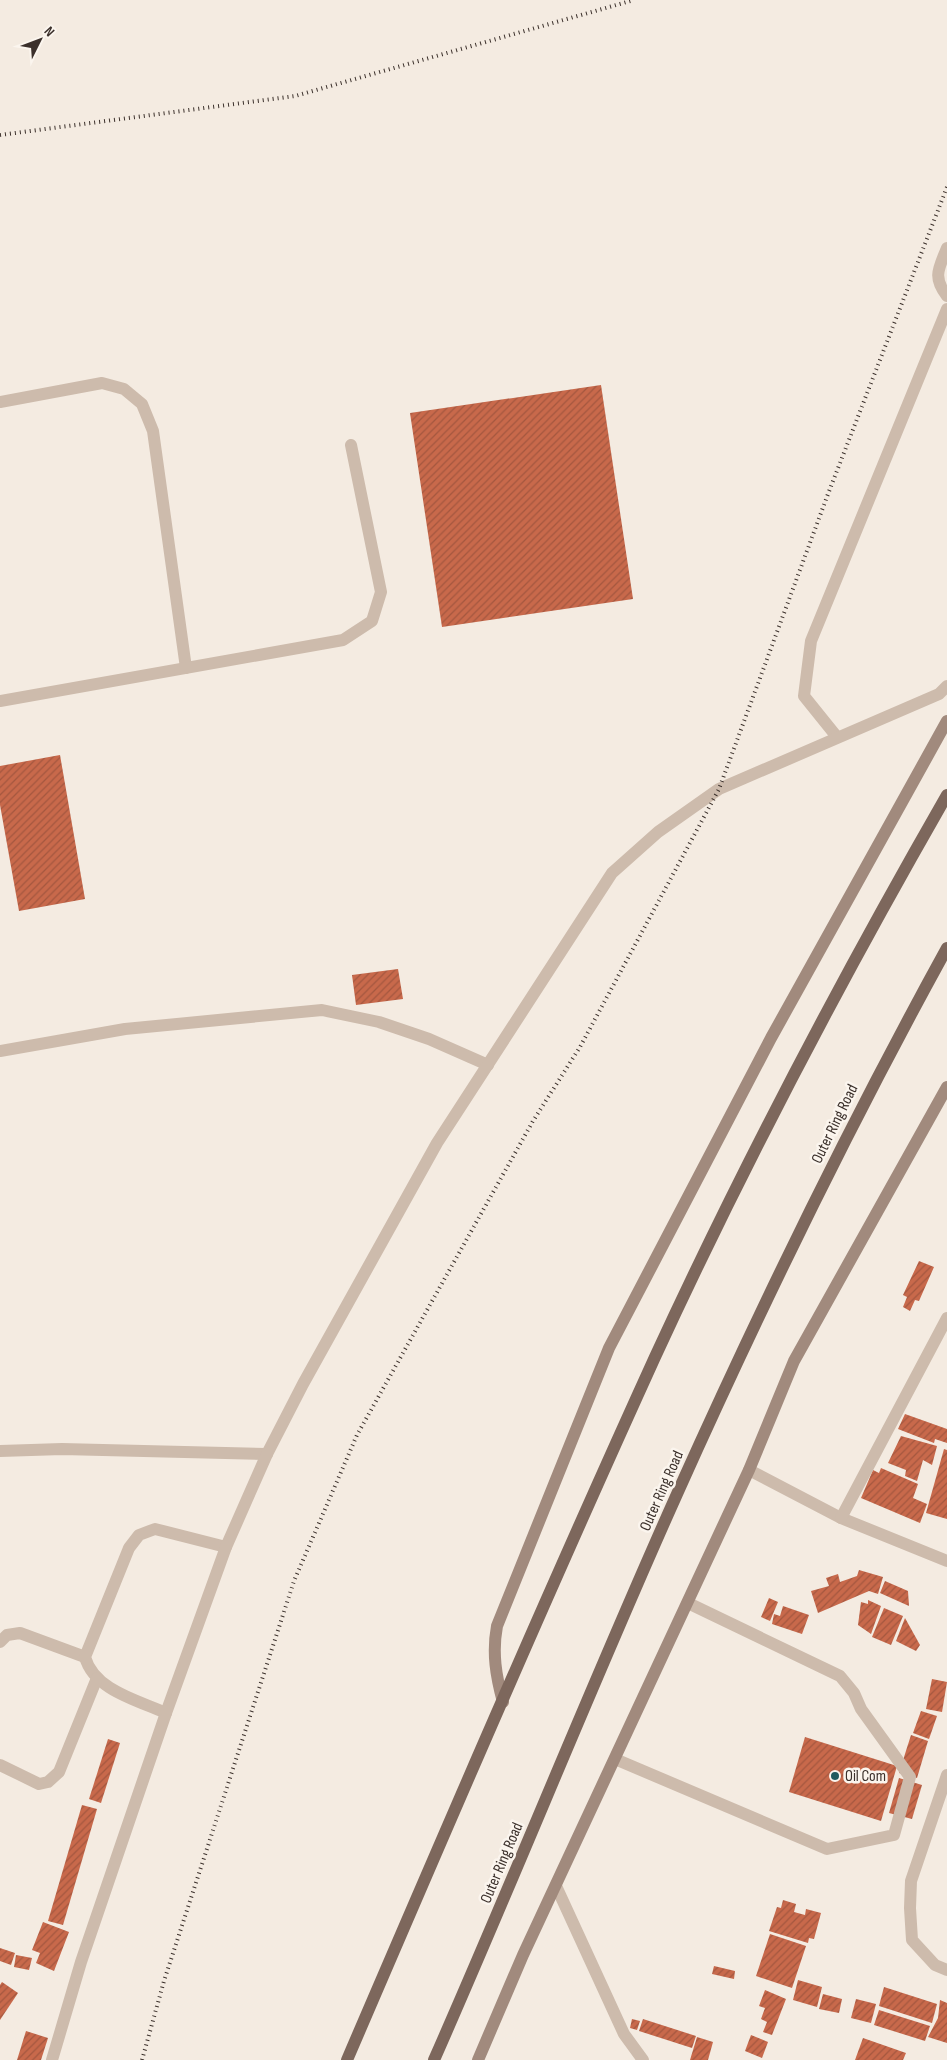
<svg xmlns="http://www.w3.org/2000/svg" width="947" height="2060" viewBox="0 0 947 2060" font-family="'Sofia Sans Condensed',sans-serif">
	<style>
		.building { fill: url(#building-hatch) }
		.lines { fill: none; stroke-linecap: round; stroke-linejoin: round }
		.service { stroke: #cdbbac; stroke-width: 12 }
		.minor { stroke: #cdbbac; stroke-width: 12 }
		.secondary { stroke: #a18a7d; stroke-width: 12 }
		.primary { stroke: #7d675c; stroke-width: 12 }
		.rail { stroke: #3b302b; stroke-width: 4; stroke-dasharray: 1 4; stroke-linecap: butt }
		.poi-dot { fill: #1f5a5e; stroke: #fbf5ee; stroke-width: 2 }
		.labels { text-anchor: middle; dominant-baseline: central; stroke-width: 5; stroke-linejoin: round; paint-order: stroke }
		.street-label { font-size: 16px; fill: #3b302b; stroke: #fbf5ee }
		.poi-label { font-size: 16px; fill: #3b302b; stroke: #fbf5ee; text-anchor: start }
	</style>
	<defs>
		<pattern id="building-hatch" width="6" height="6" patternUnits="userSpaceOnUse" patternTransform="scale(1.25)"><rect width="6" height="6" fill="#c8694b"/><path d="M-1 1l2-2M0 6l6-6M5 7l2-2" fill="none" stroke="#a4573f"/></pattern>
	</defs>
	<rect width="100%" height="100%" fill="#f4ebe1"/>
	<g class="building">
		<polygon points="601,385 633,599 442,627 410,413"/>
		<polygon points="60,755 85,899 19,911 0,805 0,766"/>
		<polygon points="398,969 403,999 356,1005 352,975"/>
		<polygon points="919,1261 934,1267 919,1301 915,1300 910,1311 903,1307 907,1297 903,1295"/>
		<polygon points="905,1414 947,1429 947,1443 935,1439 934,1443 898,1429"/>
		<polygon points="901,1436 937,1446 932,1465 923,1460 917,1481 905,1476 906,1470 888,1463"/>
		<polygon points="944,1449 947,1450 947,1519 926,1513"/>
		<polygon points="881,1468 918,1484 913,1498 927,1504 920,1523 861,1498 873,1470 879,1473"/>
		<polygon points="859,1570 883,1577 878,1594 869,1591 818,1613 811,1591 829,1586 826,1578 838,1574 840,1582 857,1576"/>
		<polygon points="885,1581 908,1591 909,1606 880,1593"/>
		<polygon points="769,1598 778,1602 770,1621 761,1617"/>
		<polygon points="868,1600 881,1606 871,1634 858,1625 861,1602 868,1604"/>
		<polygon points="783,1606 809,1615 802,1634 772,1624 774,1614 780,1616"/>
		<polygon points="884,1608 903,1616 891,1645 872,1637"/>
		<polygon points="905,1618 920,1645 916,1651 896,1641"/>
		<polygon points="932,1679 947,1682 942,1712 926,1709"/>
		<polygon points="921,1711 937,1716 929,1739 913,1733"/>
		<polygon points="911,1735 928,1741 917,1778 899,1773"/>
		<polygon points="805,1737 897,1766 881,1821 789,1792"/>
		<polygon points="108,1739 120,1743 101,1803 89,1799"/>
		<polygon points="899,1778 922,1785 912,1819 889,1813"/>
		<polygon points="82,1805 97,1809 63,1925 48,1921"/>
		<polygon points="783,1900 796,1904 794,1912 805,1915 806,1909 821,1913 814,1939 809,1938 808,1943 769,1931 777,1907 781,1908"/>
		<polygon points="43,1922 69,1932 54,1971 36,1963 40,1953 32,1950"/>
		<polygon points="770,1934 806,1946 792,1988 756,1976"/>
		<polygon points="0,1948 15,1953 11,1965 0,1961"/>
		<polygon points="16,1955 32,1958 29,1970 14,1967"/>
		<polygon points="714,1966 735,1971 734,1979 712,1974"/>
		<polygon points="798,1980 822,1987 817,2007 793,2000"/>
		<polygon points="2,1982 18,1993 0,2020 0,1985"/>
		<polygon points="884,1987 937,2004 932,2023 879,2006"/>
		<polygon points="765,1990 786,1999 772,2035 763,2032 767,2022 761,2019 765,2008 759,2006"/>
		<polygon points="823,1994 842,1999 839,2013 819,2009"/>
		<polygon points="856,1999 876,2004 871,2023 851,2018"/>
		<polygon points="940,2000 947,2003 947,2043 928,2037 938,2018"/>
		<polygon points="879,2010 930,2026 925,2041 874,2025"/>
		<polygon points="632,2019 640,2021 637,2030 630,2028"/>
		<polygon points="643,2019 696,2036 692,2048 639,2031"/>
		<polygon points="26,2031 48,2038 41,2060 17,2060"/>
		<polygon points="751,2035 768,2042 762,2058 745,2051"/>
		<polygon points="697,2037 713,2042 708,2060 690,2060"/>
		<polygon points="863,2038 906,2053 903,2060 855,2060"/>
	</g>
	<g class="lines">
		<g class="service">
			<path d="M947,248C939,268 932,277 947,296"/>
			<polyline points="0,402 102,383 124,389 142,404 153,431 186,668"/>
			<polyline points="0,701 343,640 372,621 381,592 351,445"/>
			<polyline points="837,737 804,696 811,641 947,309"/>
			<polyline points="0,1051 125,1029 322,1010 379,1022 429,1039 488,1065"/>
			<polyline points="0,1451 62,1449 267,1454"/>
			<polyline points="749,1470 841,1518 947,1561"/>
			<polyline points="0,1642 7,1635 20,1633 85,1657"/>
			<path d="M166,1713C137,1700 94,1690 85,1657L129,1548L139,1535L155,1529L226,1547"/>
			<polyline points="615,1759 827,1849 894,1835 910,1777 861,1709 854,1693 840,1676 688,1603"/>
			<polyline points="0,1765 39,1784 48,1782 59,1772 97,1678"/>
			<polyline points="947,1775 911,1881 910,1908 912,1940 935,1965 947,1970"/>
		</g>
		<g class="minor">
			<polyline points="841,1518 947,1318"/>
			<polyline points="556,1886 624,2034 643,2060"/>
			<polyline points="52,2060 81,1962 166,1713 226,1547 267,1454 303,1384 437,1143 612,873 658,832 719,789 939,694 947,686"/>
		</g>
		<g class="secondary">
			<path d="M503,1702C496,1676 492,1653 497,1626L609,1348L771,1038L947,721"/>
			<polyline points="478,2060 523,1955 749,1470 794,1361 947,1087"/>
		</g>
		<g class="primary">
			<path d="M347,2060C448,1825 549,1590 655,1357C743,1166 842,978 947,795"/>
			<path d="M434,2060C517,1872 593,1681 677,1494C760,1309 849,1126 947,948"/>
		</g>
		<g class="rail">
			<polyline points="0,135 295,96 634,0"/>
			<polyline points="142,2060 164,1981 294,1581 357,1435 533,1121 580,1047 719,789 828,494 947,187"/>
		</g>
	</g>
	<circle class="poi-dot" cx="835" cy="1776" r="5"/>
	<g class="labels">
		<g class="street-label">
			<text transform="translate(835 1124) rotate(-64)">Outer Ring Road</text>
			<text transform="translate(662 1491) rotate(-66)">Outer Ring Road</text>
			<text transform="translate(502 1863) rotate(-67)">Outer Ring Road</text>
		</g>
		<g class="poi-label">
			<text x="845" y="1776">Oil Com</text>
		</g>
	</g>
	<g transform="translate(40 40) rotate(48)" stroke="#fbf5ee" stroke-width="4" paint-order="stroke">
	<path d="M0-4L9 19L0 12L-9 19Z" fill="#3b302b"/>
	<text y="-8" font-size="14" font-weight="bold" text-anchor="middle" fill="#3b302b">N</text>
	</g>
</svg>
